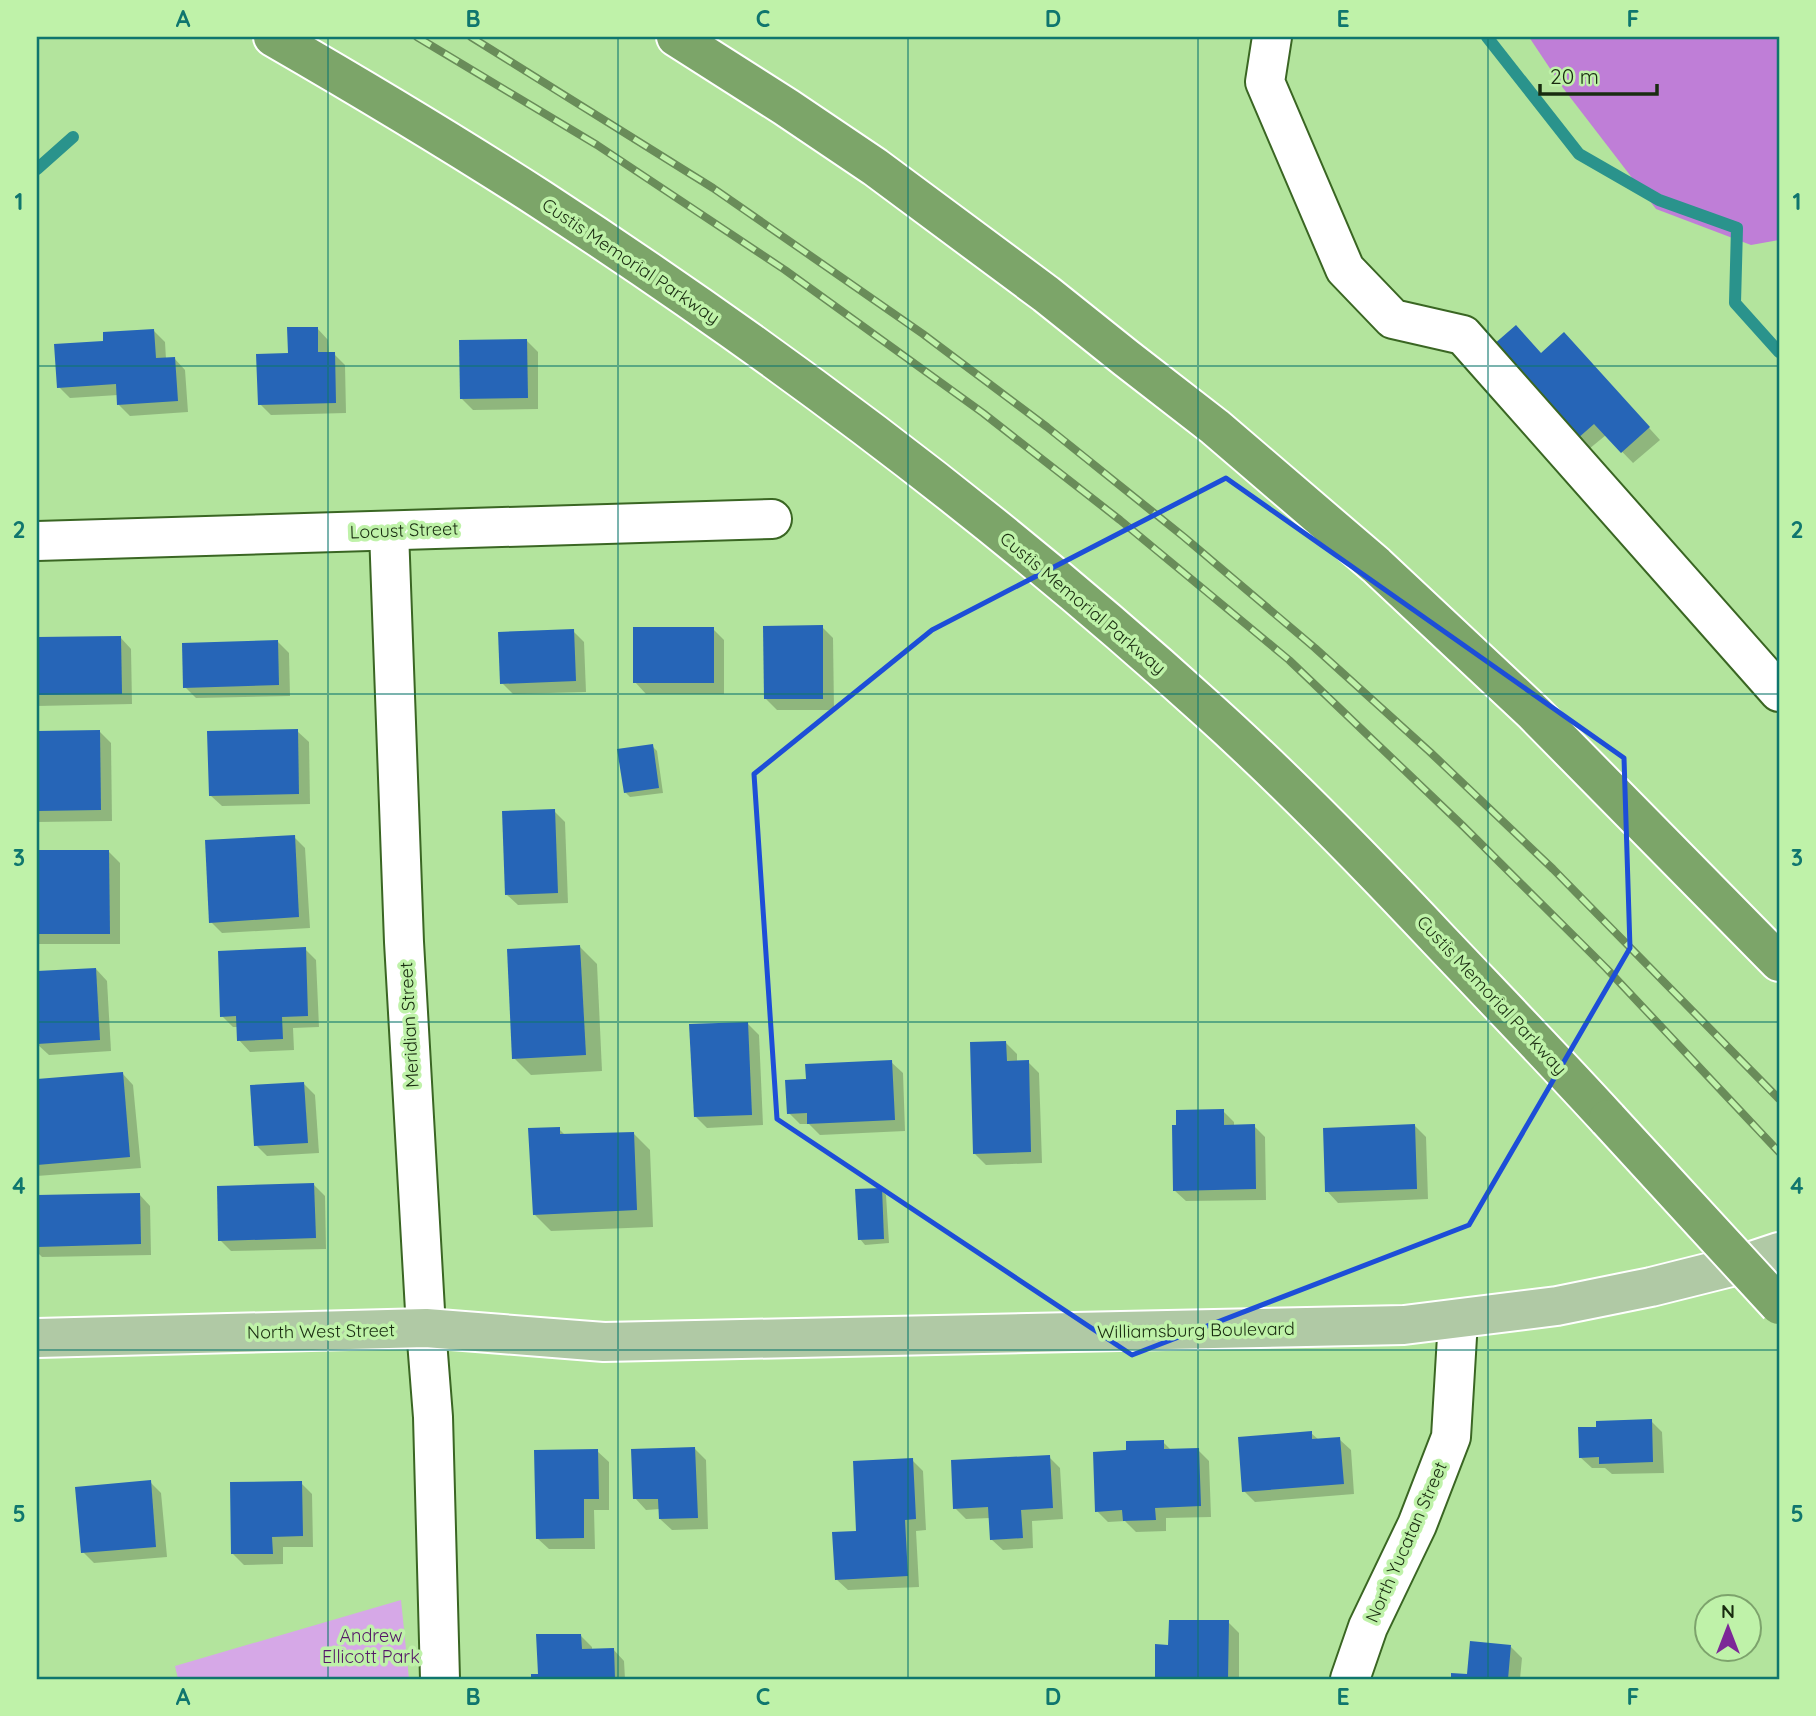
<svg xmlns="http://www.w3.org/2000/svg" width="1816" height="1716" viewBox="0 0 1816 1716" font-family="Quicksand,sans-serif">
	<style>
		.green { fill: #d6a8e7 }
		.forest { fill: #bf7ed7 }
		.shadow { fill: #0003 }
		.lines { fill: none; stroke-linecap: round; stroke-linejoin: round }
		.stream { stroke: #2a938c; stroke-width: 12 }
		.building { fill: #2665b7 }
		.minor-casing { stroke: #3a6623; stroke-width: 42 }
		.major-casing { stroke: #fff; stroke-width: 42 }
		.highway-casing { stroke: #fff; stroke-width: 42 }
		.minor { stroke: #fff; stroke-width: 38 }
		.major { stroke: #b0c9a5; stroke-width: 38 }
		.highway { stroke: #7ca569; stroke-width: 38 }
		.rail-casing { stroke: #698c59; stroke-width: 8 }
		.rail { stroke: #bff2a9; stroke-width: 5; stroke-dasharray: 16; stroke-linecap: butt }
		.highway-bridge-casing { stroke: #fff; stroke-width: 42; stroke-linecap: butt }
		.highway-bridge { stroke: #7ca569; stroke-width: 38 }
		.marked { fill: none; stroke: #1d4ed8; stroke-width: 5; stroke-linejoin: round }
		.grid { fill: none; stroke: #0f766e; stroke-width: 2; stroke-opacity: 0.55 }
		.labels { text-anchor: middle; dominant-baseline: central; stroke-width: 7; stroke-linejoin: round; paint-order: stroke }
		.street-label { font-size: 18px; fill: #192c10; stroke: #bff2a9 }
		.park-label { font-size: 18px; fill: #551868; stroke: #bff2a9 }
		.neatline { fill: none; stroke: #0f766e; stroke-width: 2.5 }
		.grid-label { font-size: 23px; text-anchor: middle; font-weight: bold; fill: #0f766e }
	</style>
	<rect width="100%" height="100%" fill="#b3e49d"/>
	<polygon class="green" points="401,1600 409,1679 178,1679 175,1666"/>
	<polygon class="forest" points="1529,37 1779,37 1779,240 1751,245 1656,209 1563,88"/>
	<g class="shadow">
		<polygon points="317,328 328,340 329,354 334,354 345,365 346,413 271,415 260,404 290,355"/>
		<polygon points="154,331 165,342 166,359 174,358 185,370 188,412 130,416 119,405 118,395 70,398 59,387 105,343"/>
		<polygon points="527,341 538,352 538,409 473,410 462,399"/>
		<polygon points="1575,346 1660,440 1633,463 1606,435 1589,449 1578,438 1542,355"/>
		<polygon points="822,627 833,638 834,710 777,710 766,699"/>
		<polygon points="713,629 724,640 724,694 646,694 635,682"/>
		<polygon points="573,631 584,642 586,692 513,694 502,683"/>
		<polygon points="120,637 131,649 132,704 37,706 37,639"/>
		<polygon points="278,642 289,653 290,696 196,698 185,687"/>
		<polygon points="297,731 309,742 310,804 222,806 210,795"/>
		<polygon points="100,732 111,743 112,821 37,822 37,733"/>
		<polygon points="652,746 657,751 663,793 630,797 625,792"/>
		<polygon points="554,811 565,822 568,903 518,905 506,894"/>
		<polygon points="294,837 305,848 310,928 222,933 211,922"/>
		<polygon points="37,852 109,852 120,863 120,944 38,944 37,942"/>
		<polygon points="580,947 597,964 602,1071 531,1075 514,1058"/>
		<polygon points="305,949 316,960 319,1027 293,1028 294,1050 250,1052 239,1040 238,1027 233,1027 222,1016"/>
		<polygon points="96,969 107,981 111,1051 49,1055 37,1044 37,973"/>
		<polygon points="747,1023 759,1035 763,1125 707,1128 695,1116"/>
		<polygon points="1006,1043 1017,1054 1017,1062 1028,1062 1039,1073 1042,1163 986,1165 975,1154"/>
		<polygon points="891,1062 903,1073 905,1131 820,1135 809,1124 800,1124 789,1113 807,1080"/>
		<polygon points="122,1073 133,1085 141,1168 37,1176 37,1081"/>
		<polygon points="304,1084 315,1095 319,1153 267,1156 256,1145"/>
		<polygon points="1223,1111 1234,1122 1234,1127 1254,1126 1265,1137 1266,1200 1186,1201 1174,1190"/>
		<polygon points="1415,1126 1426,1137 1428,1199 1338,1203 1327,1191"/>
		<polygon points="559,1129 566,1136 633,1133 650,1150 653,1227 551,1231 534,1214"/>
		<polygon points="314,1185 325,1196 326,1249 231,1251 220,1240"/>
		<polygon points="881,1190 886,1195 889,1243 865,1245 860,1239"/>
		<polygon points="139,1194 150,1206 151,1255 42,1257 37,1252 37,1197"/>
		<polygon points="1651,1421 1662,1432 1664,1473 1612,1474 1605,1468 1592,1468 1580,1457 1598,1429"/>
		<polygon points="1311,1433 1319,1440 1339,1439 1351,1450 1354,1494 1255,1502 1244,1491"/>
		<polygon points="1163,1442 1172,1451 1198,1450 1209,1461 1211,1517 1166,1518 1166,1531 1136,1532 1125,1521 1108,1522 1097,1511 1128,1452"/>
		<polygon points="695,1449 706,1460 708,1529 672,1530 660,1519 660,1509 646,1510 635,1498"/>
		<polygon points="597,1451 609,1462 609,1510 594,1510 595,1549 549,1549 537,1538"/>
		<polygon points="1049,1457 1060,1468 1063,1519 1032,1521 1033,1548 1003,1550 991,1539 990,1518 966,1519 955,1508"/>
		<polygon points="912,1460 923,1471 926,1530 916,1531 919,1587 848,1590 836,1579 858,1533"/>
		<polygon points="150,1482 161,1493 167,1557 94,1563 83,1552"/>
		<polygon points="301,1483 312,1494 313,1547 283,1547 283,1564 244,1565 233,1554"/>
		<polygon points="1228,1622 1239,1633 1239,1679 1159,1679 1157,1677 1170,1647"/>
		<polygon points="581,1636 592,1647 592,1650 613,1649 624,1661 625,1679 533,1679 533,1676 539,1676"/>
		<polygon points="1511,1647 1522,1658 1520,1679 1453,1679 1453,1675 1469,1676"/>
	</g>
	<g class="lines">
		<g class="stream">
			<polyline points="1487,37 1579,154 1659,200 1737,228 1735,303 1779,352"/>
			<polyline points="37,169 73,137"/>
		</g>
	</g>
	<g class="building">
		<polygon points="1516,325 1541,353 1564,332 1650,427 1621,453 1594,424 1577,439 1493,345"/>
		<polygon points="287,327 318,327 318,352 335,352 336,403 258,405 256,354 288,353"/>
		<polygon points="154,329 156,358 175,357 178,401 117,405 116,384 57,388 54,344 103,341 103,332"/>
		<polygon points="527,339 528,398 460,399 459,340"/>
		<polygon points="823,625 823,699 764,699 763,626"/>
		<rect x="633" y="627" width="81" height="56"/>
		<polygon points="574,629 576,681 500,684 498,632"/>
		<polygon points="121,636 122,694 37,695 37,637"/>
		<polygon points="278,640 279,685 183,688 182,643"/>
		<polygon points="298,729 299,794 209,796 207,731"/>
		<polygon points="100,730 101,810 37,811 37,731"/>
		<polygon points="653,744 659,788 624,793 617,749"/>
		<polygon points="555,809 558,893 505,895 502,811"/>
		<polygon points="295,835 299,917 209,923 205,840"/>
		<polygon points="37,850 109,850 110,934 37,934"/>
		<polygon points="580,945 586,1055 512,1059 507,949"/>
		<polygon points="306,947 308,1016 282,1017 283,1039 237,1041 236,1016 220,1017 218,951"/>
		<polygon points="96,968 100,1040 37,1044 37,971"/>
		<polygon points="748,1022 752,1115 694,1117 689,1024"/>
		<polygon points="1006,1041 1007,1061 1029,1060 1031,1152 973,1154 970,1042"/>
		<polygon points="892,1060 895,1120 807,1124 807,1113 787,1114 785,1080 806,1079 805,1064"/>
		<polygon points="123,1072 130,1157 37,1165 37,1079"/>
		<polygon points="304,1082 308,1143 254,1146 250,1085"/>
		<polygon points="1224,1109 1224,1125 1255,1124 1256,1189 1173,1191 1172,1125 1176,1125 1176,1110"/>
		<polygon points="1415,1124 1417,1189 1325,1192 1323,1128"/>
		<polygon points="560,1127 560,1134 634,1132 637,1210 533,1215 528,1128"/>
		<polygon points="314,1183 316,1238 218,1241 217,1186"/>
		<polygon points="882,1188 884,1239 858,1240 855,1189"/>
		<polygon points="140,1193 141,1244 37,1247 37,1195"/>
		<polygon points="1652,1419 1653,1462 1599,1464 1599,1457 1579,1458 1578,1427 1596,1427 1596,1421"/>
		<polygon points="1312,1431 1312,1439 1340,1437 1344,1484 1242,1492 1238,1437"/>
		<polygon points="1164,1440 1164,1449 1199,1448 1201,1506 1155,1508 1156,1520 1123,1521 1122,1510 1095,1512 1093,1452 1126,1450 1126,1441"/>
		<polygon points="695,1447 698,1518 659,1519 658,1499 633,1499 631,1449"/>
		<polygon points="598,1449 599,1499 584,1499 584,1538 536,1539 534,1450"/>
		<polygon points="1050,1455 1053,1508 1021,1510 1023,1538 990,1540 988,1507 953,1509 951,1460"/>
		<polygon points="913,1458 916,1519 905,1520 908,1576 835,1580 832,1532 856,1531 853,1461"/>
		<polygon points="151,1480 156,1547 81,1553 75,1487"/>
		<polygon points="302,1481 303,1536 272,1537 273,1554 231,1554 230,1482"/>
		<polygon points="1169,1620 1229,1620 1228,1679 1155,1678 1155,1644 1168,1645"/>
		<polygon points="536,1634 581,1634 582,1649 614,1648 615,1679 531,1679 531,1674 538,1674"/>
		<polygon points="1470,1641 1511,1645 1508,1679 1451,1679 1451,1673 1467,1674"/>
	</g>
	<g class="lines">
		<g class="minor-casing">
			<g id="minor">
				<polyline points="1272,37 1265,82 1345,269 1393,319 1463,335 1779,692"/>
				<polyline points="389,531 404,942 426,1328 433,1417 440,1679"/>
				<polyline points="37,541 772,519"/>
				<polyline points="1350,1679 1368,1627 1417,1525 1451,1437 1458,1320"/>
			</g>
		</g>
		<g class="major-casing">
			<polyline id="major" points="37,1338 426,1328 604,1342 1404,1325 1557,1306 1651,1287 1743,1264 1779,1252"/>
		</g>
		<g class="highway-casing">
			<g id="highway">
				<path d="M273,37C363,89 453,143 540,199C775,352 1000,521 1208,710C1289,783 1366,862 1441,942C1497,1001 1553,1059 1608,1119"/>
				<polyline points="676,37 786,107 875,167 1046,294 1126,358 1215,427 1376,565 1534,713 1779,962"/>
			</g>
		</g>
		<use href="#minor" class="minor"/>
		<use href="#major" class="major"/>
		<use href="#highway" class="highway"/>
		<g class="rail-casing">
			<g id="rail">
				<polyline points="417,37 597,145 785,270 983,413 1120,520 1289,660 1463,826 1606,968 1779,1152"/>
				<polyline points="471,37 713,188 923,334 1047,427 1184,537 1315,648 1430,752 1553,869 1779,1099"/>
			</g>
		</g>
		<use href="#rail" class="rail"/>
		<g class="highway-bridge-casing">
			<polyline id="highway-bridge" points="1608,1119 1779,1305"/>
		</g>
		<use href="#highway-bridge" class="highway-bridge"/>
	</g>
	<path class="marked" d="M1226,478L1624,758L1630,948L1469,1225L1132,1355L777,1119L754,774L932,630Z"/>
	<path class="grid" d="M328,37V1679M618,37V1679M908,37V1679M1198,37V1679M1488,37V1679M37,366H1779M37,694H1779M37,1022H1779M37,1350H1779"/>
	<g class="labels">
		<g class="street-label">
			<text transform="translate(631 261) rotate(34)">Custis Memorial Parkway</text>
			<text transform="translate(404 530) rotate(-2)">Locust Street</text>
			<text transform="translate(1083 603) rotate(40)">Custis Memorial Parkway</text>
			<text transform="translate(1492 995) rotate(47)">Custis Memorial Parkway</text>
			<text transform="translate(409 1025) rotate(-93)">Meridian Street</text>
			<text transform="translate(1196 1330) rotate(-1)">Williamsburg Boulevard</text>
			<text transform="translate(321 1331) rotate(-1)">North West Street</text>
			<text transform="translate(1406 1542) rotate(-66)">North Yucatan Street</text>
		</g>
		<g class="park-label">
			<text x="371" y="1635">Andrew<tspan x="371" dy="21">Ellicott Park</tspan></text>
		</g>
	</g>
	<rect width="1816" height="1716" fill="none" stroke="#bff2a9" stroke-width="77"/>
	<g transform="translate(1728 1628)"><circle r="33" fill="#bff2a9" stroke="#7da36c" stroke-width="2"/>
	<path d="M0-5L12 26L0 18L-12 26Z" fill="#7c2897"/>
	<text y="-10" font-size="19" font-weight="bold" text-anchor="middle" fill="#192c10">N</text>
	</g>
	<path d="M1540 84v10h117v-10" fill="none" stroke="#192c10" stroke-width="3.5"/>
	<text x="1550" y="84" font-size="21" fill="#192c10" stroke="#bff2a9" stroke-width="5" paint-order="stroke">20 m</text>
	<rect x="38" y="38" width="1740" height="1640" class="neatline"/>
	<g class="grid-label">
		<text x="183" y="27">A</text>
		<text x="473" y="27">B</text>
		<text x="763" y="27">C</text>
		<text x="1053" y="27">D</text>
		<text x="1343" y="27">E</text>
		<text x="1633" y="27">F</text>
		<text x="19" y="210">1</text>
		<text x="1797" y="210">1</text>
		<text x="19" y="538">2</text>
		<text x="1797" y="538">2</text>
		<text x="19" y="866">3</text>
		<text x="1797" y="866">3</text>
		<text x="19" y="1194">4</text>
		<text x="1797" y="1194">4</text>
		<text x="19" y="1522">5</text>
		<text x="1797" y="1522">5</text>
		<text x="183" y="1705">A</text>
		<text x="473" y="1705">B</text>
		<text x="763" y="1705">C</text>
		<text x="1053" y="1705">D</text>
		<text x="1343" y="1705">E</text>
		<text x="1633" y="1705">F</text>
	</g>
</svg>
